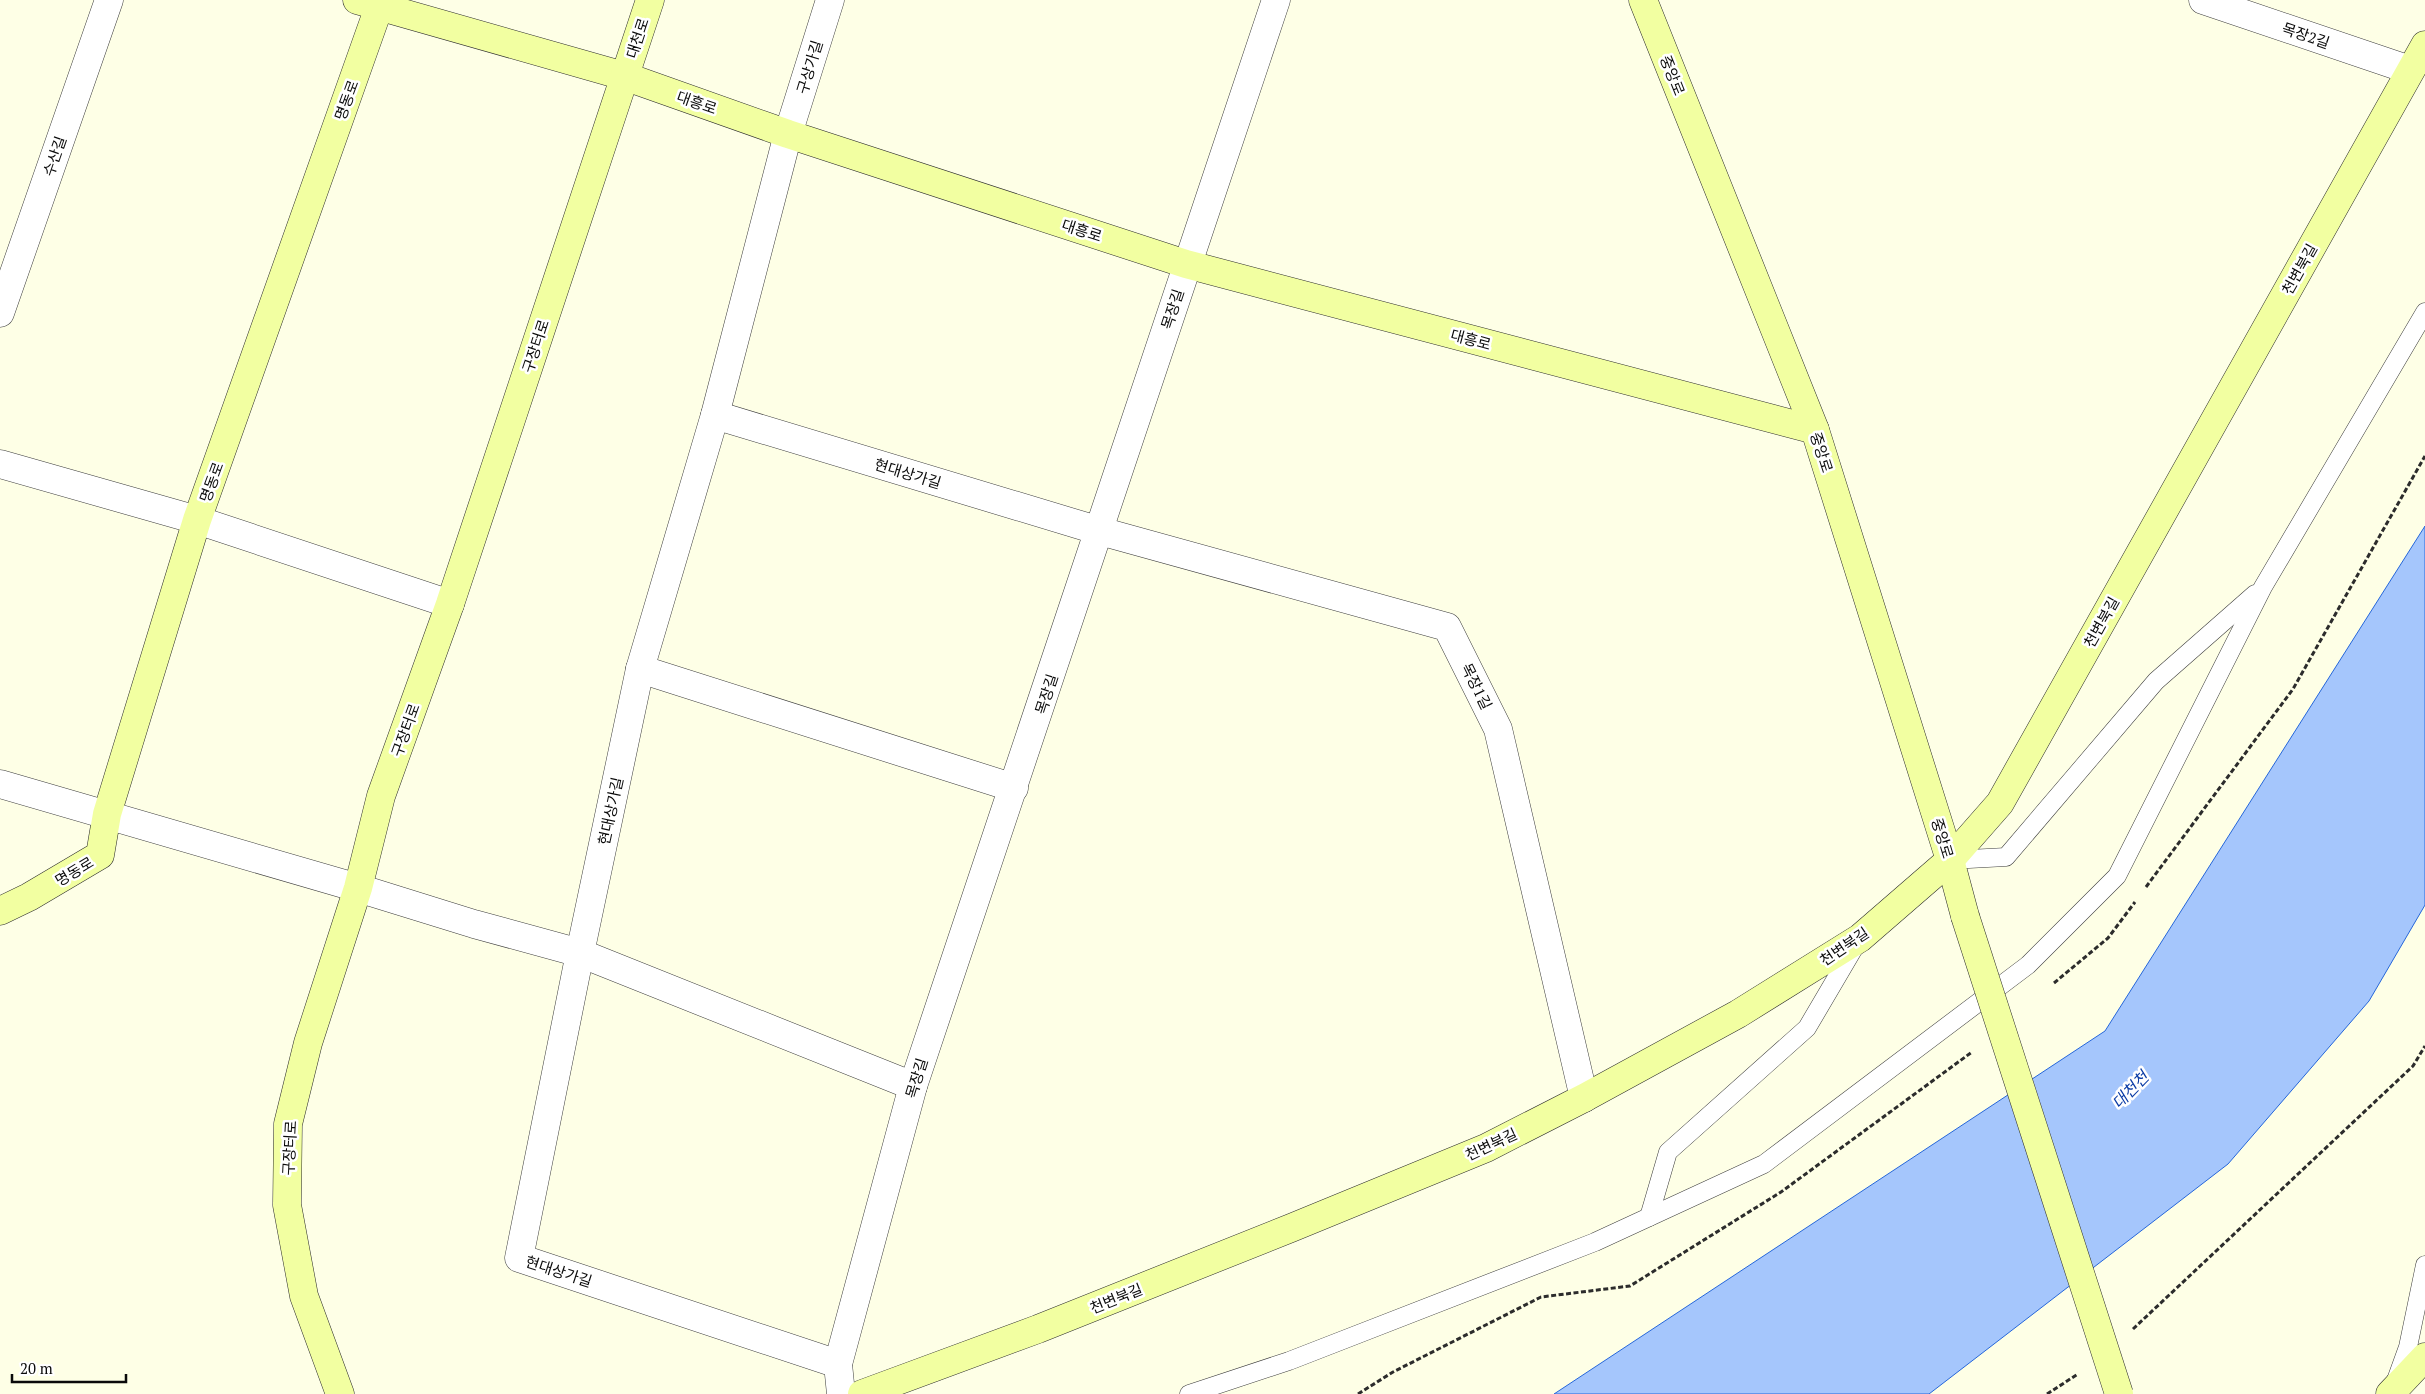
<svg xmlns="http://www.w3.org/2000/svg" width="2425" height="1394" viewBox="0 0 2425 1394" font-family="'PT Serif','Noto Sans KR',serif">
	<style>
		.water { fill: #a5c6fc; stroke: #2566da }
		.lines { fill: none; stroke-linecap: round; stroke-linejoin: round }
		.lane-casing { stroke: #3d3d3d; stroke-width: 19 }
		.street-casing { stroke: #3d3d3d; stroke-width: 29 }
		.secondary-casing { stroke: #2c2c2c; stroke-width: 29 }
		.path { stroke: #2c2c2c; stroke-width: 3; stroke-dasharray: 5 2.5; stroke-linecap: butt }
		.lane { stroke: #fff; stroke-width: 18 }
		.street { stroke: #fff; stroke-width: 28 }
		.secondary { stroke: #f2ffa1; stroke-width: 28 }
		.secondary-bridge-casing { stroke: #2c2c2c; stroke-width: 29; stroke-linecap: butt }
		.secondary-bridge { stroke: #f2ffa1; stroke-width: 28 }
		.labels { text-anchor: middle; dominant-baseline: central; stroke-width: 5; stroke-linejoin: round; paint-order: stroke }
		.street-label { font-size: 15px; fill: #0a0a0a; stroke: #fff }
		.water-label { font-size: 16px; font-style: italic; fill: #093ba5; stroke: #fff }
	</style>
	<rect width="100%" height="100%" fill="#feffe6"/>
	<polygon class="water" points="2425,526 2425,905 2369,1001 2228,1164 1929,1394 1554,1394 2105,1031"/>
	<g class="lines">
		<g class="lane-casing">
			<g id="lane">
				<polyline points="1950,860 2006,857 2156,681 2255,594"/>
				<polyline points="1649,1217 1668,1152 1807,1028 1857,943"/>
				<polyline points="2395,1383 2408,1347 2425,1265"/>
				<polyline points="1189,1394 1289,1361 1595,1242 1764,1164 2028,965 2117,876 2263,587 2425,312"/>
			</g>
		</g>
		<g class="street-casing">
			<g id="street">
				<polyline points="830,0 788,134 715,415 640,669 580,953 519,1258 838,1364"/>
				<polyline points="2203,0 2410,70"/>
				<polyline points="0,313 109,0"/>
				<polyline points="715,415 1100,531 1447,627 1498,729 1584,1098"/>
				<polyline points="0,464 197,520 450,604"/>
				<polyline points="640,669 1014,788"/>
				<polyline points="0,784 358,888 474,924 580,953 913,1086"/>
				<polyline points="841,1394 838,1364 913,1086 1276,0"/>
			</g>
		</g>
		<g class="secondary-casing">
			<g id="secondary">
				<polyline points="357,0 624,76 788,134 1186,264 1815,430"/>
				<polyline points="1643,0 1815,430 1950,860 1965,916"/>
				<polyline points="0,911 29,897 100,855 107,814 197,520 379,7"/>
				<polyline points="340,1394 304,1296 287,1205 288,1124 308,1043 358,888 381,796 450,604 650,0"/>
				<polyline points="862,1394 1038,1329 1291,1228 1486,1148 1584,1098 1738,1014 1860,938 1950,860 2000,803 2425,45"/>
				<polyline points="2390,1394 2425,1357"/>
			</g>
		</g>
		<g class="path">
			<polyline points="2146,887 2293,689 2425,456"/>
			<polyline points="2054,983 2108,938 2135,902"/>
			<polyline points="2133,1329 2413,1066 2425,1046"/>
			<polyline points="1358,1394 1393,1372 1541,1297 1630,1286 1781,1192 1972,1052"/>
			<polyline points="2047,1394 2078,1374"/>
		</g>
		<use href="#lane" class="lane"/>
		<use href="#street" class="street"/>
		<use href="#secondary" class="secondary"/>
		<g class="secondary-bridge-casing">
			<polyline id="secondary-bridge" points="1965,916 2119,1394"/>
		</g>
		<use href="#secondary-bridge" class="secondary-bridge"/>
	</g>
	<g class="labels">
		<g class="street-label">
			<text transform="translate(2306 35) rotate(19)">목장2길</text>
			<text transform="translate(637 38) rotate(-72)">대천로</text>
			<text transform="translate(809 67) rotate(-73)">구상가길</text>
			<text transform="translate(1673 75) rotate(68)">중앙로</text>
			<text transform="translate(346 100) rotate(-70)">명동로</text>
			<text transform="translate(697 102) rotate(19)">대흥로</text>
			<text transform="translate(54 156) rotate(-71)">수산길</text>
			<text transform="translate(1082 230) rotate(18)">대흥로</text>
			<text transform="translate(2299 269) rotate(-61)">천변북길</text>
			<text transform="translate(1172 309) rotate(-72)">목장길</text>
			<text transform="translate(1471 339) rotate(15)">대흥로</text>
			<text transform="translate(535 346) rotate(-72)">구장터로</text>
			<text transform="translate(1822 452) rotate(72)">중앙로</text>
			<text transform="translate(908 473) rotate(17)">현대상가길</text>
			<text transform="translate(211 482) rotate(-70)">명동로</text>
			<text transform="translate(2101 622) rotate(-61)">천변북길</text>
			<text transform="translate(1477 686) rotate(64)">목장1길</text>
			<text transform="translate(1046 694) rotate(-72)">목장길</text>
			<text transform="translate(405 730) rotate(-70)">구장터로</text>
			<text transform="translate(610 811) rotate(-78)">현대상가길</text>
			<text transform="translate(1943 838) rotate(73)">중앙로</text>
			<text transform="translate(74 871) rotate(-31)">명동로</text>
			<text transform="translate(1844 946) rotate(-34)">천변북길</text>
			<text transform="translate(916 1078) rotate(-73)">목장길</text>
			<text transform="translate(1491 1144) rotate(-25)">천변북길</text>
			<text transform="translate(289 1148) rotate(-87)">구장터로</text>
			<text transform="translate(559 1271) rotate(18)">현대상가길</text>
			<text transform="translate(1116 1298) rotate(-22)">천변북길</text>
		</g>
		<g class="water-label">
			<text transform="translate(2130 1090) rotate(-46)">대천천</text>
		</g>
	</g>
	<path d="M12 1374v8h114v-8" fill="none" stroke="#0a0a0a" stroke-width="2.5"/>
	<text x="20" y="1374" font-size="15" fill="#0a0a0a" stroke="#ffffff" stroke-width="4" paint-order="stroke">20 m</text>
</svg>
